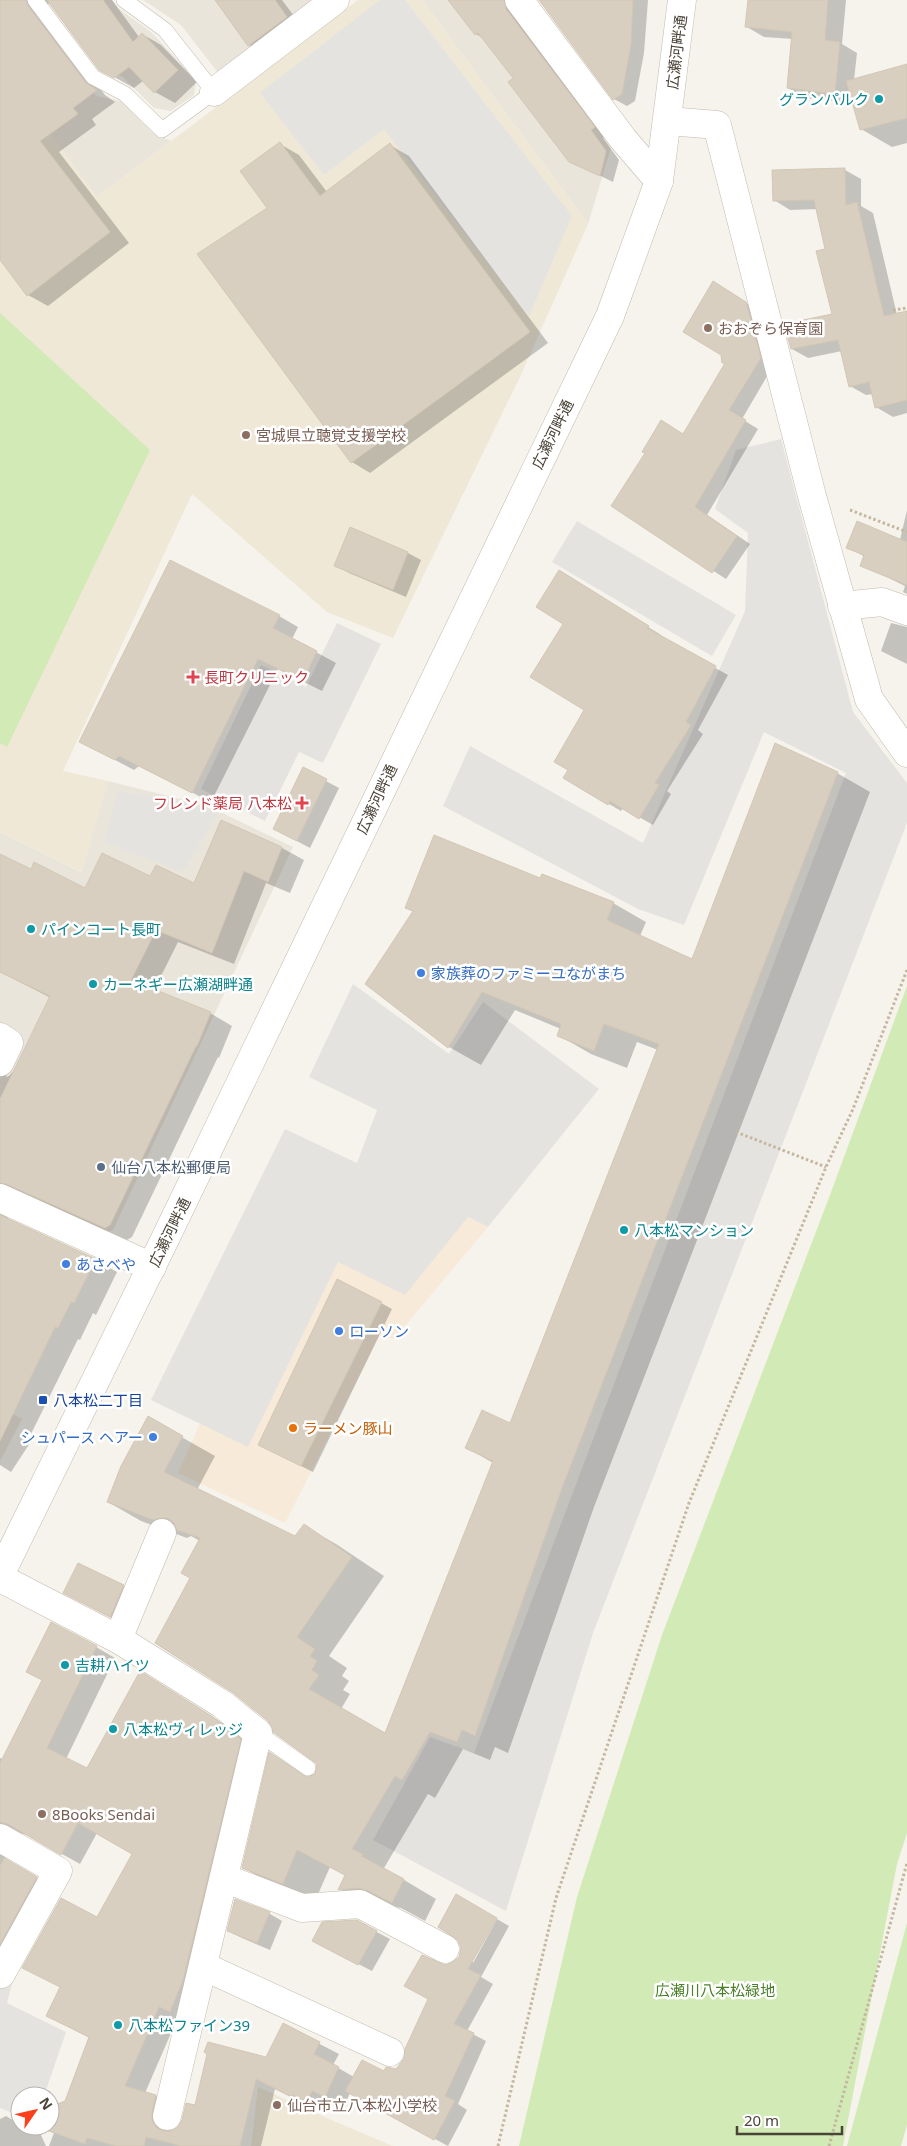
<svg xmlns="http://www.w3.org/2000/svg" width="907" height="2146" viewBox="0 0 907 2146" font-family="'Noto Sans','Noto Sans JP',sans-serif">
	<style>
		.residential { fill: #eae5da }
		.commercial { fill: #f7ead8 }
		.education { fill: #efe8d6 }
		.green { fill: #d2eab5 }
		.parking { fill: #e5e3e0 }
		.shadow { fill: #0003 }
		.building { fill: #d8cfc1; stroke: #d3c7b4 }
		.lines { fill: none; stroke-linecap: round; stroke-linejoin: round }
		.service-casing { stroke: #c2bbae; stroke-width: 16 }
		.minor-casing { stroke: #c2bbae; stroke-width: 29 }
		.tertiary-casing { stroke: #c2bbae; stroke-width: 29 }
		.path { stroke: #c4b79f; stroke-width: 3; stroke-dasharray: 2.5 2.5; stroke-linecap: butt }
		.service { stroke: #fff; stroke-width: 15 }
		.minor { stroke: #fff; stroke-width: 28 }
		.tertiary { stroke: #fff; stroke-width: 28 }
		.culture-dot { fill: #0f9aa8; stroke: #fff; stroke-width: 2 }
		.education-dot { fill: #8d6e63; stroke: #fff; stroke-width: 2 }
		.health-dot { fill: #e0444e; stroke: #fff; stroke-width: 2 }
		.shop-dot { fill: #3f7fe0; stroke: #fff; stroke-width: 2 }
		.service-dot { fill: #5c6f8a; stroke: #fff; stroke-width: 2 }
		.transit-dot { fill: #1a4fb4; stroke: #fff; stroke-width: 2 }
		.food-dot { fill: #e8710a; stroke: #fff; stroke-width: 2 }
		.labels { text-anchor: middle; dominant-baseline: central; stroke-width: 5; stroke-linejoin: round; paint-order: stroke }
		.street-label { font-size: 15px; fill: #4b4439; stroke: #fff }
		.culture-label { font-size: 15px; fill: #0d838f; stroke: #fff; text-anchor: start }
		.education-label { font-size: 15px; fill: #785e54; stroke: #fff; text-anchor: start }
		.health-label { font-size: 15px; fill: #be3a42; stroke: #fff; text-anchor: start }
		.shop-label { font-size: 15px; fill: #366cbe; stroke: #fff; text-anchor: start }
		.service-label { font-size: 15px; fill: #4e5e75; stroke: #fff; text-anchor: start }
		.transit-label { font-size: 15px; fill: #164399; stroke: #fff; text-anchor: start }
		.food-label { font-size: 15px; fill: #c56008; stroke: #fff; text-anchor: start }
		.park-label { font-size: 15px; fill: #4a7f2a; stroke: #fff }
	</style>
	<rect width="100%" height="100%" fill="#f6f3ec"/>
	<g class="residential">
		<polygon points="23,0 96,96 121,101 154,134 171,141 97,197 0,66"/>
		<polygon points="46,0 112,0 119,9 151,32 196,80 194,95 171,111 154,108 123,77 96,66"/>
		<polygon points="143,0 317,0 219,74 181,25"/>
		<polygon points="422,0 507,0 613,141 588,224"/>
		<polygon points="108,781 188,801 218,811 293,847 113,1230 105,1234 0,1186 0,1079 19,1037 0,1026 0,832 81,872"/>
		<polygon points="0,1407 22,1419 0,1461"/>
	</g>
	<polygon class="commercial" points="285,1129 488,1227 394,1339 380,1335 285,1523 178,1473 200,1423 151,1400"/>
	<g class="education">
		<polygon points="358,0 422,0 588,224 520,377 393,638 327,612 192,494 63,771 108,781 82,872 0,832 0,66 97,197"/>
		<polygon points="258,2087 336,2122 393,2146 251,2146"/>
	</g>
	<g class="green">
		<polygon points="0,313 150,450 7,747 0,743"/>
		<polygon points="907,986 907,1833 897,1864 843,2146 519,2146 577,1897 662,1635 830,1195"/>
		<polygon points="907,1923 907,2125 901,2146 847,2146"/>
	</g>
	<g class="parking">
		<polygon points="380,0 405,0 572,216 529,316 384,129 324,175 260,93"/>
		<polygon points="781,439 853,712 907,783 907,823 593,1633 506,1911 373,1840 430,1737 474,1753 846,773 764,732 684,925 638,909 443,806 470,746 643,843 745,611 748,533 715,509 736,450"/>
		<polygon points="577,521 736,615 712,656 552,562"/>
		<polygon points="337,623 381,644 323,763 299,752 265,821 201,789 261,665 306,687"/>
		<polygon points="118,791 187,803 217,814 183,872 104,842"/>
		<polygon points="353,984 449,1054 483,1002 599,1089 488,1227 468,1217 405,1295 338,1262 248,1447 151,1400 285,1129 357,1163 377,1110 309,1077"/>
		<polygon points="0,1974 13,1980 7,2003 66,2032 44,2096 20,2096 20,2116 0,2108"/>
	</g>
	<g class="shadow">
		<polygon points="0,0 112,0 139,37 142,34 161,45 197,82 175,103 155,92 144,80 134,88 100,69 50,2 45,8 47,18 105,95 115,102 92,119 96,125 59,152 129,243 48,306 28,295 0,258"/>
		<polygon points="217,0 282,0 300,24 262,52 249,45"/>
		<polygon points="450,0 519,0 607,135 603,138 619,160 613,182 570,161 509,83 515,78 485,39 476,34"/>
		<polygon points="540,0 648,0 644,53 635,101 627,106 614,99"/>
		<polygon points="749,0 846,0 842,44 857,53 854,80 907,65 907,143 892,147 861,129 854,103 805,98 788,88 793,39 764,37 747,27"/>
		<polygon points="280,144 299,155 327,192 390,145 409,156 548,343 370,473 352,462 269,208"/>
		<polygon points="845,170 861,179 861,206 873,213 897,315 907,313 907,413 893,417 876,407 873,394 866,395 850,386 842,351 808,358 792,349 833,315 827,250 818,209 790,210 774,200"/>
		<polygon points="726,290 759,311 773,366 742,419 758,429 707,515 750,544 726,579 613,506 684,436 726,364 724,362"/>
		<polygon points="907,510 907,594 903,592 905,586 862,565 865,557 848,547 900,540"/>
		<polygon points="350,529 408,553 421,560 406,597 349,573 336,565"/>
		<polygon points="572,579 661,635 660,637 728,675 698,730 703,734 667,791 671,794 653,825 623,808 621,811 565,778 570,770 586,710 565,624"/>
		<polygon points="279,616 298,627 292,639 336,663 322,691 278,669 211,802 139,766 134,770 100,752"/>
		<polygon points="891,623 907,627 907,664 881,651"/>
		<polygon points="303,769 339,788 310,848 274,829"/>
		<polygon points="837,773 870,792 594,1507 508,1753 495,1747 490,1760 463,1749 435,1798 428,1794 384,1868 436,1899 425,1921 401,1908 392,1906 372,1908 340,1889 346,1876 330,1867 315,1901 276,1886 243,1868 270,1754 309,1778 316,1775 318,1764 192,1577 200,1541 191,1536 187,1538 141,1521 108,1502 148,1418 215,1456 197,1490 296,1538 304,1526 336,1544 384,1576 329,1656 347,1668 342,1676 349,1681 343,1690 350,1694 341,1709 386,1735 493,1463 466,1447 511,1425 658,1050 637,1042 627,1068 591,1054 558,1035 561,1029 515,1010 481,1065 449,1047 367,984 414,912 406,908 541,880 613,903 646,922 640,936 693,961"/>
		<polygon points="222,822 282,848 304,860 290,893 266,883 234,964 178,942 154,990 210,1013 232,1026 219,1058 218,1057 132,1237 127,1240 29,1196 22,1194 6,1213 9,1221 95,1260 117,1272 96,1315 93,1313 80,1340 78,1339 29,1438 32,1440 11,1472 0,1465 0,1102 2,1098 0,1097 0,1061 9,1066 6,1077 9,1076 16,1068 51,998 0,972 0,855 31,871 86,890 151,878 195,885"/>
		<polygon points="381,1303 392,1309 313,1472 259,1445"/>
		<polygon points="123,1586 136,1593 123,1624 78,1600"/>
		<polygon points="96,1647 115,1658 66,1759 88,1770 159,1684 232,1729 259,1751 178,2017 145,2093 156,2096 174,2107 170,2124 171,2132 180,2127 196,2107 267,2058 283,2025 339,2054 333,2065 354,2077 397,2071 405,2059 445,1966 454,1964 460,1957 462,1948 457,1896 473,1963 497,1919 509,1926 481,1977 493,1984 467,2031 486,2041 458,2104 467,2110 448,2146 350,2093 344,2106 332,2100 326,2111 312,2105 311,2107 275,2089 261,2146 49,2146 90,2038 47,2016 134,1854 97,1833 80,1864 28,1835 19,1833 11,1835 3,1849 5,1858 11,1864 55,1889 0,1950 0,1758 3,1759"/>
		<polygon points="236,1901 270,1914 282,1921 270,1950 242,1938 228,1931"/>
		<polygon points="356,1921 390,1939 372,1971 327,1948"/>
		<polygon points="6,2116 16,2122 20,2120 20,2126 30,2126 39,2131 46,2146 0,2146 0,2119"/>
	</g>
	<g class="building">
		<polygon points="0,0 26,0 28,6 86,83 97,90 73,108 78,114 40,141 110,232 27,296 0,260"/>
		<polygon points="47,0 103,0 133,42 142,33 178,70 154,93 129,67 114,78 99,70"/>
		<polygon points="215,0 275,0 287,17 248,46"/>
		<polygon points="448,0 504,0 506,9 595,127 591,130 606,151 600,176 569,162 508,82 513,78 478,33 475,35"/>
		<polygon points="539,0 633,0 631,45 622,94 613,100"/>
		<polygon points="748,0 828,0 825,40 840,42 835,94 787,88 792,32 745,27"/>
		<polygon points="907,64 907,118 860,130 846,81"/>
		<polygon points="280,142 320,196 390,143 530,332 351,463 197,254 267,208 240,171"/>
		<polygon points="845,168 846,205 857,202 884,316 907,311 907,400 875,408 869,382 849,387 838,340 791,349 784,324 832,314 816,251 825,249 814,200 773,201 772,170"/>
		<polygon points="713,281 746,302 761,358 729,410 746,420 695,507 737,536 712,573 611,506 645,453 642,452 661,420 683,434 725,363 722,363 721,355 683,332"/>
		<polygon points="857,521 907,542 907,585 860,566 864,555 846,548"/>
		<polygon points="350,527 408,552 393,590 334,566"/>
		<polygon points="170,560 280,615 273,628 317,651 303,681 258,659 192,793 119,756 115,760 79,742"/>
		<polygon points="559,570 649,626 647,628 716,666 686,722 691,725 655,783 659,785 639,819 610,801 608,805 563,778 568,770 554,762 584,710 530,677 563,624 536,607"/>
		<polygon points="775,743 838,772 562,1488 475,1736 462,1730 457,1742 430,1732 402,1780 395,1776 352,1849 363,1854 361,1856 404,1879 392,1903 367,1890 359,1888 338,1890 345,1875 297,1850 283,1884 242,1868 269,1752 307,1777 315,1774 317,1764 273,1732 268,1721 232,1692 155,1643 190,1578 181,1573 200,1538 177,1530 174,1523 168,1518 160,1518 153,1520 107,1502 121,1466 148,1416 183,1436 164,1472 295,1536 304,1524 352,1557 297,1637 315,1649 310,1656 317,1661 312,1670 319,1675 309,1689 385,1733 493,1461 465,1448 482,1410 510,1423 659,1044 604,1024 594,1051 557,1036 561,1024 482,992 448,1048 365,984 413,911 405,908 434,835 540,878 542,874 614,902 607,920 692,959"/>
		<polygon points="303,767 327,779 297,841 273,829"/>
		<polygon points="221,820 282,847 268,882 244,871 212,953 156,930 131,980 211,1012 197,1046 196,1046 110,1225 105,1228 6,1184 0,1183 0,1099 50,996 0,972 0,854 31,869 34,862 85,888 102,853 150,876 156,865 194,883"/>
		<polygon points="0,1215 96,1259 74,1303 71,1302 58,1328 55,1327 0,1441"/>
		<polygon points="337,1279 382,1302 301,1466 258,1445"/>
		<polygon points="78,1563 124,1585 110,1617 63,1593"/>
		<polygon points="51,1622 97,1646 47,1748 87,1768 140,1671 213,1717 241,1739 183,1980 170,2012 159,2007 125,2086 156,2095 152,2112 152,2121 157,2128 163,2131 171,2131 178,2127 182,2120 186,2103 195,2105 207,2054 204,2052 208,2042 266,2057 283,2023 320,2042 314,2054 339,2067 325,2097 312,2091 307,2102 293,2095 292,2097 256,2079 240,2146 181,2146 146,2137 144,2146 116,2146 87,2138 85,2144 35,2126 50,2126 50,2107 65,2101 89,2037 46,2016 60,1987 22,1968 61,1898 97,1917 132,1854 78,1823 61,1855 8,1824 0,1822 0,1763 42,1680 26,1672"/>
		<polygon points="4,1858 37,1877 0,1944 0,1866"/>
		<polygon points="456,1894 497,1918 468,1969 481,1975 454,2024 474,2033 445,2096 455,2101 434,2140 345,2091 362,2060 384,2071 386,2067 396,2069 404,2059 405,2049 428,1999 404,1986 422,1955 445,1965 453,1962 459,1957 461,1948 458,1940 438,1927"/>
		<polygon points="235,1899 270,1912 257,1943 227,1931"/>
		<polygon points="357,1920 377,1931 358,1965 312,1941 322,1922"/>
	</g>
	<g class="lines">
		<g class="service-casing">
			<g id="service">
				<polyline points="35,0 93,77 125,94 162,130 214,92 165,30 124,0"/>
				<polyline points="258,1733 308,1768"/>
			</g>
		</g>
		<g class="minor-casing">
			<g id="minor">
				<polyline points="519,0 623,139 659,181"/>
				<polyline points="214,92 335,0"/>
				<polyline points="668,121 717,125 812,496 869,699 907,753"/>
				<polyline points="842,606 882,602 907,611"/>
				<polyline points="0,1037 9,1043 0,1062"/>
				<polyline points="0,1198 152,1267"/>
				<polyline points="0,1578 118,1639 222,1704 258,1733 167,2116"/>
				<polyline points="118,1639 162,1533"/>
				<polyline points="0,1838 58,1871 1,1974"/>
				<polyline points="224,1878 302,1908 360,1904 445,1949"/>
				<polyline points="203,1966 390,2052"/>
			</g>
		</g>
		<g class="tertiary-casing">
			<polyline id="tertiary" points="0,1575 166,1237 610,316 659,181 682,0"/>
		</g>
		<g class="path">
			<polyline points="893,310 907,308"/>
			<polyline points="850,510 907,532"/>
			<polyline points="736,1132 826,1167"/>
			<polyline points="498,2146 556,1898 689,1503 826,1167 853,1109 907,970"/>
			<polyline points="829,2146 907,1863"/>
		</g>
		<use href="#service" class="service"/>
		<use href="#minor" class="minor"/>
		<use href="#tertiary" class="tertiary"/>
	</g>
	<g class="culture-dot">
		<circle cx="879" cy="99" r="5"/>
		<circle cx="31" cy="929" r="5"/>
		<circle cx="93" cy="984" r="5"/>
		<circle cx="624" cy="1230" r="5"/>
		<circle cx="65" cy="1665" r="5"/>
		<circle cx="113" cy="1729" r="5"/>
		<circle cx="118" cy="2025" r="5"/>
	</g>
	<g class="education-dot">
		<circle cx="708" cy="328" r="5"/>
		<circle cx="246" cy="435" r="5"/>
		<circle cx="42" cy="1814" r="5"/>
		<circle cx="277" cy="2105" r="5"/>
	</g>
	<g class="health-dot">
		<path d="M190.5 669.5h5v5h5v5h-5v5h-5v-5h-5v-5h5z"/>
		<path d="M299.5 795.5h5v5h5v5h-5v5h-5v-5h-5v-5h5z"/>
	</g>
	<g class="shop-dot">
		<circle cx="421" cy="973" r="5"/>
		<circle cx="66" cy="1264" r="5"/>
		<circle cx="339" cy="1331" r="5"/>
		<circle cx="153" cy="1437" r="5"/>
	</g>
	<circle class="service-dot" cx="101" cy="1167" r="5"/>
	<rect class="transit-dot" x="38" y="1395" width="10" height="10" rx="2.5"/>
	<circle class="food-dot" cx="293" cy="1428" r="5"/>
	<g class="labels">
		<g class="street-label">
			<text transform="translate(676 52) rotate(-83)">広瀬河畔通</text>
			<text transform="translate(552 434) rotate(-64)">広瀬河畔通</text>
			<text transform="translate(376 799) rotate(-65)">広瀬河畔通</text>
			<text transform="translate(169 1232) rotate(-64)">広瀬河畔通</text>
		</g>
		<g class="culture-label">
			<text x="869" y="99" text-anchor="end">グランパルク</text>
			<text x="41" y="929">パインコート長町</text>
			<text x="103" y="984">カーネギー広瀬湖畔通</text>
			<text x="634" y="1230">八本松マンション</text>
			<text x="75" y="1665">吉耕ハイツ</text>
			<text x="123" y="1729">八本松ヴィレッジ</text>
			<text x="128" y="2025">八本松ファイン39</text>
		</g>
		<g class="education-label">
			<text x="718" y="328">おおぞら保育園</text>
			<text x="256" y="435">宮城県立聴覚支援学校</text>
			<text x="52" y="1814">8Books Sendai</text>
			<text x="287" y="2105">仙台市立八本松小学校</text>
		</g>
		<g class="health-label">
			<text x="204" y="677">長町クリニック</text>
			<text x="292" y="803" text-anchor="end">フレンド薬局 八本松</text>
		</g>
		<g class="shop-label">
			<text x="431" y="973">家族葬のファミーユながまち</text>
			<text x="76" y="1264">あさべや</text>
			<text x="349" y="1331">ローソン</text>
			<text x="143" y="1437" text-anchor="end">シュパース ヘアー</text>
		</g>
		<g class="service-label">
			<text x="111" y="1167">仙台八本松郵便局</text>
		</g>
		<g class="transit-label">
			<text x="53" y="1400">八本松二丁目</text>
		</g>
		<g class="food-label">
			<text x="303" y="1428">ラーメン豚山</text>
		</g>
		<g class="park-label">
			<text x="715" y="1990">広瀬川八本松緑地</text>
		</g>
	</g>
	<g transform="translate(35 2111) rotate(56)"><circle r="24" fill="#ffffff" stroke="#b7b4b0"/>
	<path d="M0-4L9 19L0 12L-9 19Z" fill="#fc3f1d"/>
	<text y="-8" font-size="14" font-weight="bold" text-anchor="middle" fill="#4b4439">N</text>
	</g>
	<path d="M737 2126v8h105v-8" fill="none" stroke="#4b4439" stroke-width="2.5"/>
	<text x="744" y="2126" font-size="15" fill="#4b4439" stroke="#ffffff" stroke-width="4" paint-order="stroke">20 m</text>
</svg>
